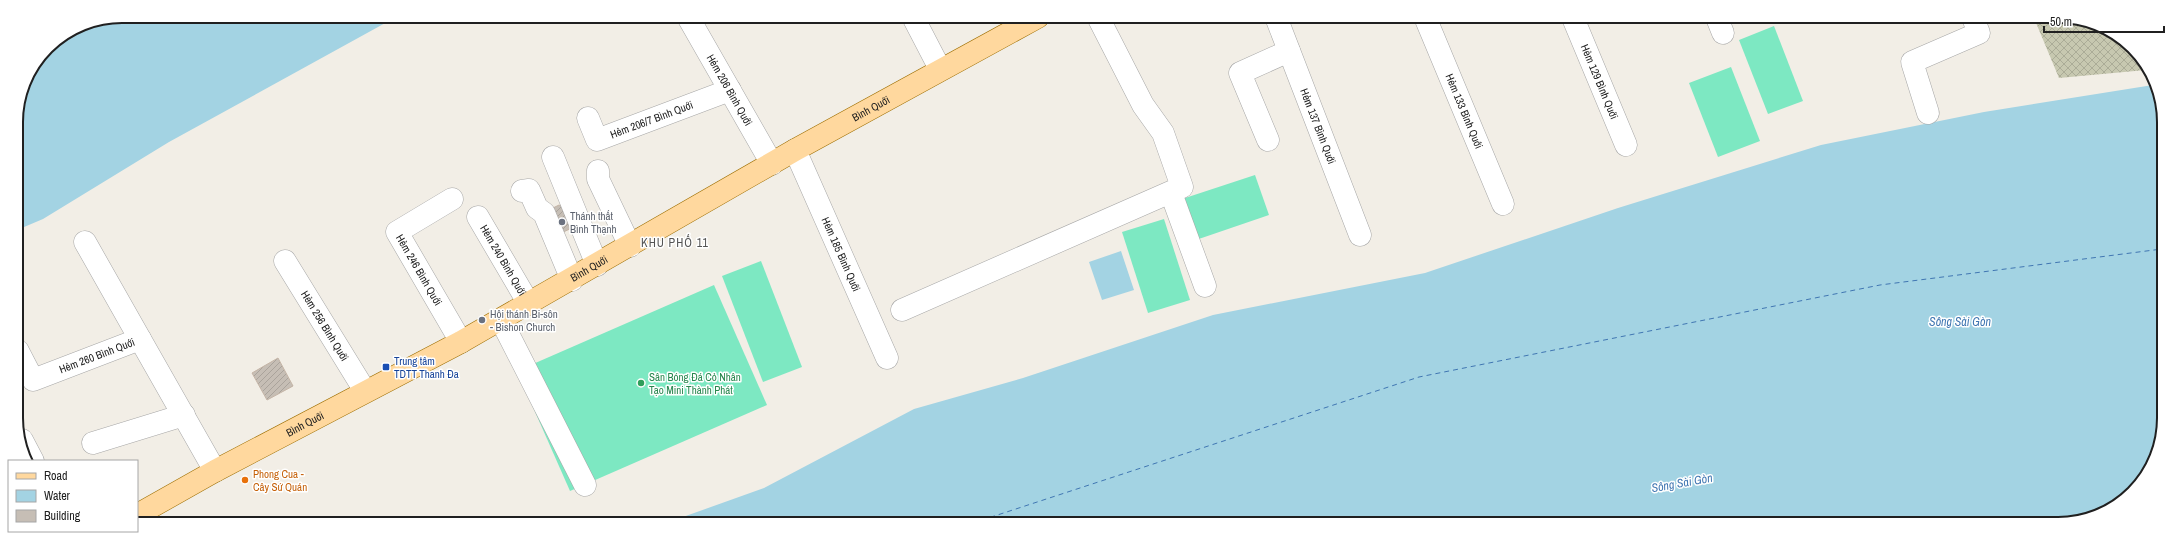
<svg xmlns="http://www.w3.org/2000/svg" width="2180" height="540" viewBox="0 0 2180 540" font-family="'Archivo Narrow',sans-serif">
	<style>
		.construction { fill: url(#construction-cross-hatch) }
		.pitch { fill: #7de8c2 }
		.water { fill: #a3d3e3 }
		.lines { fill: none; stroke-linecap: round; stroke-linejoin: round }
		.ferry { stroke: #4076b2; stroke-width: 1; stroke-dasharray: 5 4; stroke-linecap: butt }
		.building { fill: url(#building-hatch); stroke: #c5b5a7 }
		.minor-casing { stroke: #a7a7a7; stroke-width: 23 }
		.major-casing { stroke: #9d6e00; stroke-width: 23 }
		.path { stroke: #ff7e6a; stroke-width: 2.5; stroke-dasharray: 2 2; stroke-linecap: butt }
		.minor { stroke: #fff; stroke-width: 22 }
		.major { stroke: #ffd89e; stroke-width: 22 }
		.worship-dot { fill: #6b7280; stroke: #fff; stroke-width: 1.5 }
		.transit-dot { fill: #1a4fb4; stroke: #fff; stroke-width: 1.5 }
		.leisure-dot { fill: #2e9e5b; stroke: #fff; stroke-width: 1.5 }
		.food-dot { fill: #e8710a; stroke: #fff; stroke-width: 1.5 }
		.labels { text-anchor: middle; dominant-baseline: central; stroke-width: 3; stroke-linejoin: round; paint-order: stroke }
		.street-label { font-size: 11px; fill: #202020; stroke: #fff }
		.worship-label { font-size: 11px; fill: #5b616d; stroke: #fff; text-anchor: start }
		.transit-label { font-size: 11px; fill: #164399; stroke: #fff; text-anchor: start }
		.leisure-label { font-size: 11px; fill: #27864d; stroke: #fff; text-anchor: start }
		.food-label { font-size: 11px; fill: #c56008; stroke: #fff; text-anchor: start }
		.neighbourhood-label { font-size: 12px; letter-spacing: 1px; fill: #535353; stroke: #fff }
		.water-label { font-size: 12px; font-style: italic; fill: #4076b2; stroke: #fff }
		.rim { fill: none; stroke: #202020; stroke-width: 2 }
	</style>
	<defs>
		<pattern id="construction-cross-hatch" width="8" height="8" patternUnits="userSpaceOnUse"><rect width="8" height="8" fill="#c7c8b0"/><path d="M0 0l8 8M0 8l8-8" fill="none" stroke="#abac97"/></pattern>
		<pattern id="building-hatch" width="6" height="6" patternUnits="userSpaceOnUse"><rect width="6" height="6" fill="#c6beb5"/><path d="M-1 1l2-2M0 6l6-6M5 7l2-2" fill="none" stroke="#aaa39b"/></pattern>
	</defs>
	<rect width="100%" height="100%" fill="#f2eee6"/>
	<polygon class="construction" points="2034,18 2079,18 2133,47 2146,70 2059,78"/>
	<g class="pitch">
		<polygon points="1774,26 1803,101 1768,114 1739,40"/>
		<polygon points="1731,67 1760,141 1718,157 1689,83"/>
		<polygon points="1255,175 1269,215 1190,242 1176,201"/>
		<polygon points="1164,219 1190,300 1148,313 1122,232"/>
		<polygon points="761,261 802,367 763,382 722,276"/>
		<polygon points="714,285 767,405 570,491 517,371"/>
	</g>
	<g class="water">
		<polygon points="122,16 398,16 169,142 43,219 17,230 16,115 24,81 47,47 82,24"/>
		<polygon points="2153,85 2162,101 2162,439 2150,471 2128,498 2098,516 2065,524 669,522 764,488 914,409 1023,378 1213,315 1425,273 1618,208 1821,145 1984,112"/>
		<polygon points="1121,251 1134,290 1102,300 1089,262"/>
	</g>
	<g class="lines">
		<polyline class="ferry" points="973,523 1419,377 1880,285 2162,249"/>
	</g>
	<g class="building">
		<polygon points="559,205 567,208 576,226 557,235 551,209"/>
		<polygon points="278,358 293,386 267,400 252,373"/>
	</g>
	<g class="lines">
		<g class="minor-casing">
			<g id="minor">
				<path id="s1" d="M688,17L772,164"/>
				<polyline points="913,17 940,69"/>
				<path id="s2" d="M1276,17L1360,235"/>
				<path id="s3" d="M1425,17L1503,204"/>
				<path id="s4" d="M1573,18L1626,145"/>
				<polyline points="1717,18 1723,33"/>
				<polyline points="1928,113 1912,62 1979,33 1973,18"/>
				<path id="s5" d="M588,118L597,140L730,90"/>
				<polyline points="1268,140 1240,73 1289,51"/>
				<path id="s6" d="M795,150L887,358"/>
				<polyline points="553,157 597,265"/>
				<polyline points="598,171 598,179 630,246"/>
				<polyline points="522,191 529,190 537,208 544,213 572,280"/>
				<polyline points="1171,193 1205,286"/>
				<path id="s7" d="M452,199L397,232L461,342"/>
				<path id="s8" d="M478,217L529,304"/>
				<polyline points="85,242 140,339"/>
				<path id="s9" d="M285,261L365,391"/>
				<polyline points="902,310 1182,187 1163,133 1143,105 1098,17"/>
				<polyline points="501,320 585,485"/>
				<path id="s10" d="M18,351L33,380L140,339L215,471"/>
				<polyline points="19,441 22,440 33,461"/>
				<polyline points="93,443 184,415"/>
			</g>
		</g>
		<g class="major-casing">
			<g id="major">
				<path id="s11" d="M137,515L215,471L461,342L795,150L1038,17"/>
			</g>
		</g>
		<polyline class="path" points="677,519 678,522"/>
		<use href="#minor" class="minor"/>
		<use href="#major" class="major"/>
	</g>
	<g class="worship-dot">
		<circle cx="562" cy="222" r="4"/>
		<circle cx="482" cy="320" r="4"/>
	</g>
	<rect class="transit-dot" x="382" y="363" width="8" height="8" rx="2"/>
	<circle class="leisure-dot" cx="641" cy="383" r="4"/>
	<circle class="food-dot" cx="245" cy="480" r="4"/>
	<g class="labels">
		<g class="street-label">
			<text stroke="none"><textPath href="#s4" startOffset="69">Hẻm 129 Bình Quới</textPath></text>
			<text stroke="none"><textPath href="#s1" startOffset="84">Hẻm 206 Bình Quới</textPath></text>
			<text stroke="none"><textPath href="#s11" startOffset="839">Bình Quới</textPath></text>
			<text stroke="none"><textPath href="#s3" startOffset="102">Hẻm 133 Bình Quới</textPath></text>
			<text stroke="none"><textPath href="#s5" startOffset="82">Hẻm 206/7 Bình Quới</textPath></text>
			<text stroke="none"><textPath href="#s2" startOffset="117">Hẻm 137 Bình Quới</textPath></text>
			<text stroke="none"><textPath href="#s6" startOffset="114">Hẻm 185 Bình Quới</textPath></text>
			<text stroke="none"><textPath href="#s8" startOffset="50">Hẻm 240 Bình Quới</textPath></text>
			<text stroke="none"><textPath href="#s7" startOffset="108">Hẻm 246 Bình Quới</textPath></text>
			<text stroke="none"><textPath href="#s11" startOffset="515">Bình Quới</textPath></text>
			<text stroke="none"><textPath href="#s9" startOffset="76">Hẻm 256 Bình Quới</textPath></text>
			<text stroke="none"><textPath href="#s10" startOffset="101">Hẻm 260 Bình Quới</textPath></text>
			<text stroke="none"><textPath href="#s11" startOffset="191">Bình Quới</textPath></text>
		</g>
		<g class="worship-label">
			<text x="570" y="216">Thánh thất<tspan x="570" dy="13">Bình Thạnh</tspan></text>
			<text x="490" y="314">Hội thánh Bi-sôn<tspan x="490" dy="13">- Bishon Church</tspan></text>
		</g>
		<g class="transit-label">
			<text x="394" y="361">Trung tâm<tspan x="394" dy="13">TDTT Thanh Đa</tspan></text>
		</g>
		<g class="leisure-label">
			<text x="649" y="377">Sân Bóng Đá Cỏ Nhân<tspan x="649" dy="13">Tạo Mini Thành Phát</tspan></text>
		</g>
		<g class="food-label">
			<text x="253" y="474">Phong Cua -<tspan x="253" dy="13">Cây Sứ Quán</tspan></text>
		</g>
		<g class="neighbourhood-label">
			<text x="675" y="243">KHU PHỐ 11</text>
		</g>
		<g class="water-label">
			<text x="1960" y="322">Sông Sài Gòn</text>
			<text transform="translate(1682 483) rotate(-10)">Sông Sài Gòn</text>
		</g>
	</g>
	<path d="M0 0H2180V540H0ZM122 23H2058A99 99 0 0 1 2157 122V418A99 99 0 0 1 2058 517H122A99 99 0 0 1 23 418V122A99 99 0 0 1 122 23Z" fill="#fff" fill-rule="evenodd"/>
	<path class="rim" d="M122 23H2058A99 99 0 0 1 2157 122V418A99 99 0 0 1 2058 517H122A99 99 0 0 1 23 418V122A99 99 0 0 1 122 23Z"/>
	<rect x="8" y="460" width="130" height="72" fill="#ffffff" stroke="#a6a6a6"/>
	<rect x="16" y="473" width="20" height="6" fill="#ffd89e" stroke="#a6a6a6"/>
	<text x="44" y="480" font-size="12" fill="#202020">Road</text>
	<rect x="16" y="490" width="20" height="12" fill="#a3d3e3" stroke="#a6a6a6"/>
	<text x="44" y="500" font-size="12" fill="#202020">Water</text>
	<rect x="16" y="510" width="20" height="12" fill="#c6beb5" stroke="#a6a6a6"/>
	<text x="44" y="520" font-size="12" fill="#202020">Building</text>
	<path d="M2044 26v6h120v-6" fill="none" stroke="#202020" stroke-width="2"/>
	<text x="2050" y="26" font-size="12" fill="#202020" stroke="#ffffff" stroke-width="3" paint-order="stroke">50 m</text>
</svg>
